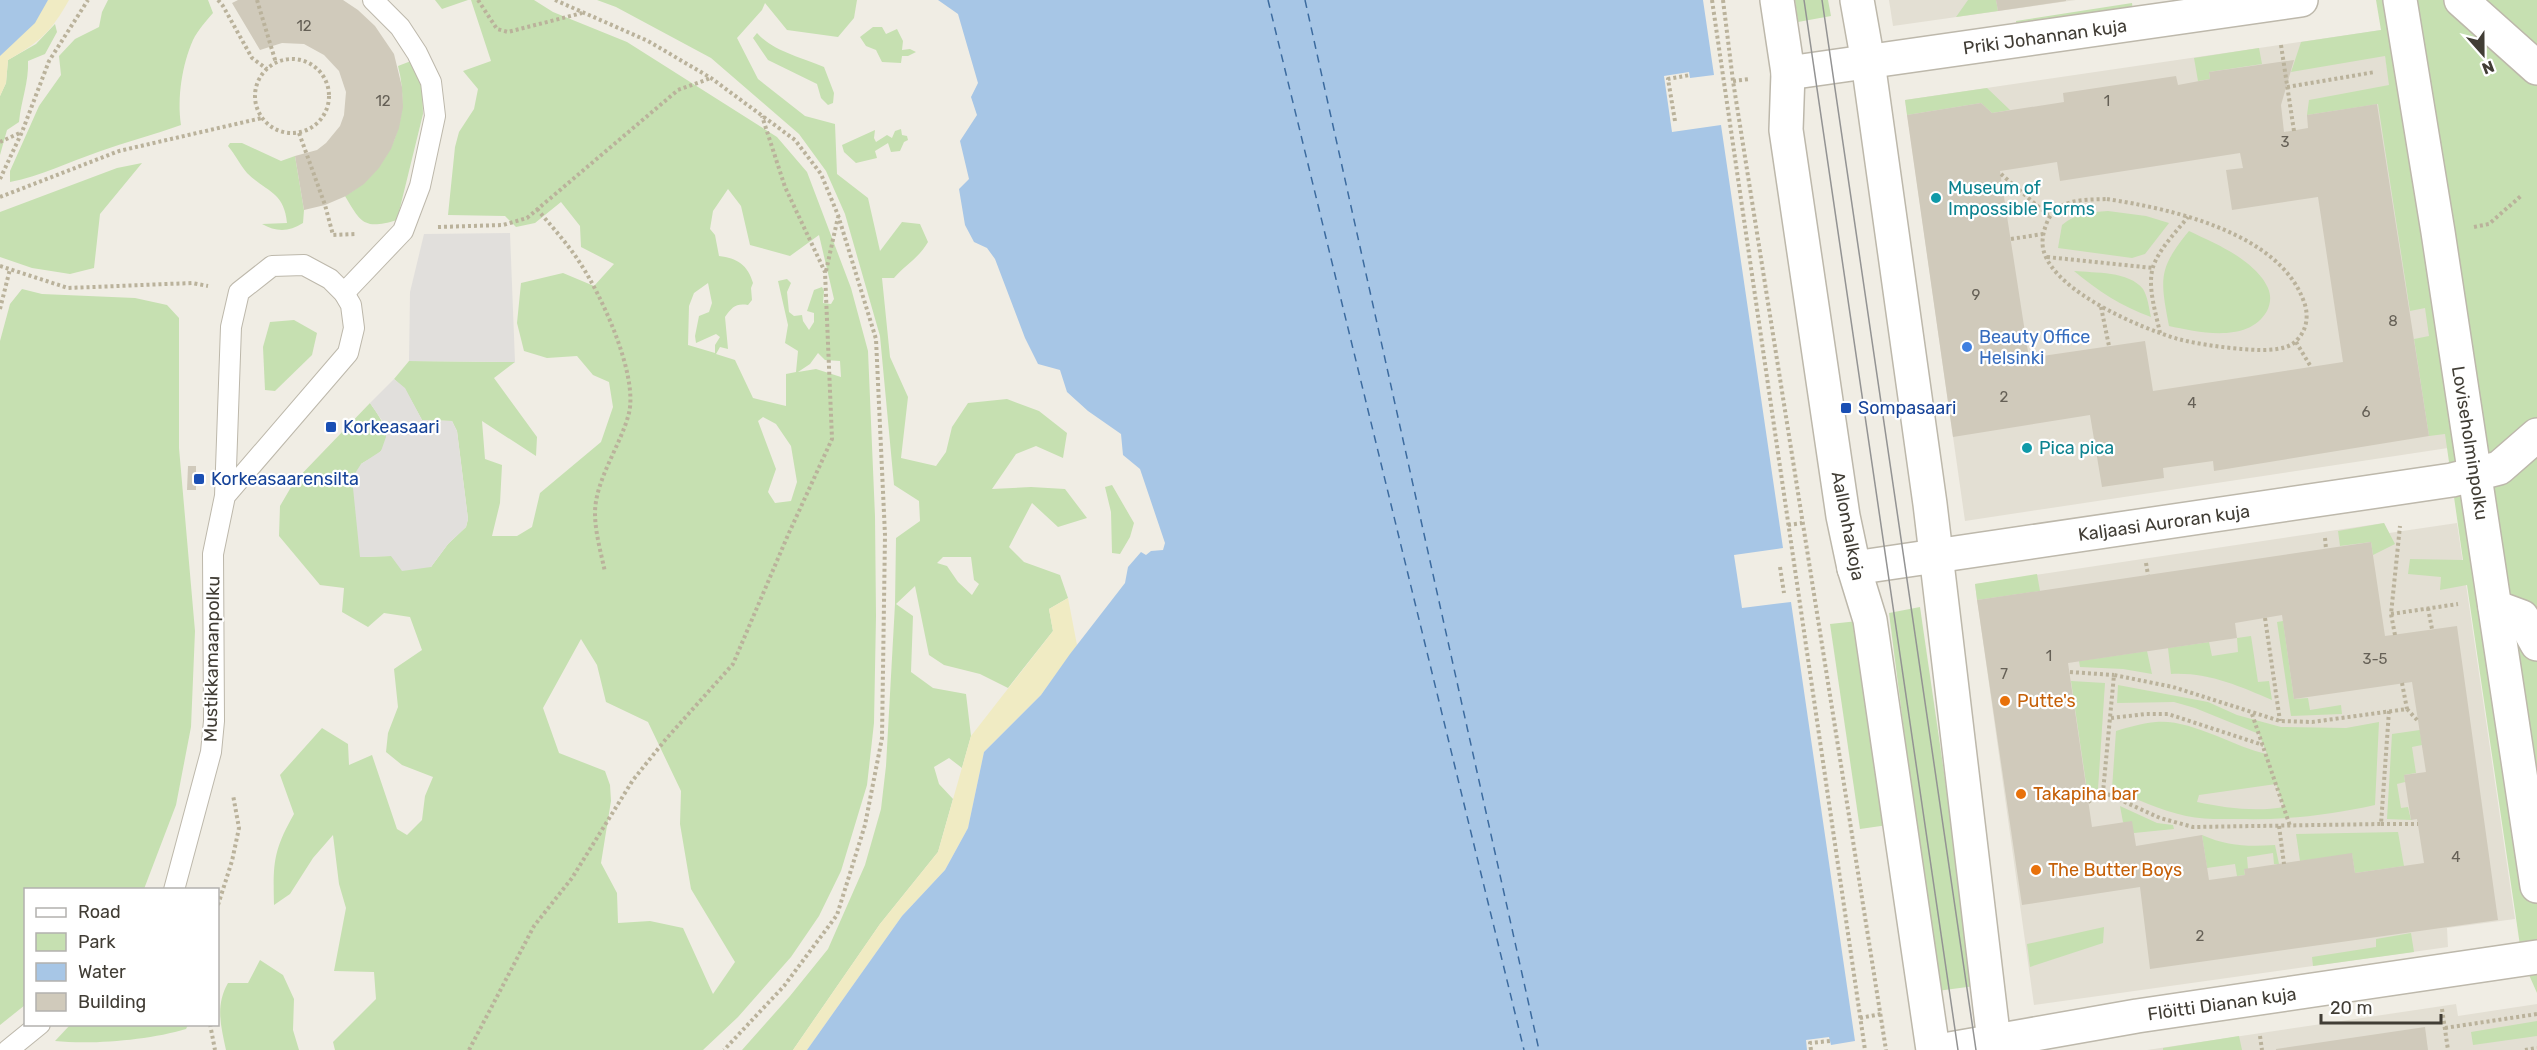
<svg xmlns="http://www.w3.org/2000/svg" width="2537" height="1050" viewBox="0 0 2537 1050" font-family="Rubik,sans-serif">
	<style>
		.residential { fill: #e3dfd3 }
		.green { fill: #c6e0b1; fill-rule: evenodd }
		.sand { fill: #f0ebc3 }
		.parking { fill: #e1dfdc }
		.water { fill: #a7c6e6 }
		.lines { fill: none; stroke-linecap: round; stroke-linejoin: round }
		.ferry { stroke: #3c6b9f; stroke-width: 1.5; stroke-dasharray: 8 6; stroke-linecap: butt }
		.building { fill: #d0cabb; fill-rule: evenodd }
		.lane-casing { stroke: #bdb8ab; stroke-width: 22 }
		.street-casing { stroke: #bdb8ab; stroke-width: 36 }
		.path { stroke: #bab29b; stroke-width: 4; stroke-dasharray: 3 3; stroke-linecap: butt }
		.lane { stroke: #fff; stroke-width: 20 }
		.street { stroke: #fff; stroke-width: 33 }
		.tram { stroke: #939393; stroke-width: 1.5 }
		.culture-dot { fill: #0f9aa8; stroke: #fff; stroke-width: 2 }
		.shop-dot { fill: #3f7fe0; stroke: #fff; stroke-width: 2 }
		.transit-dot { fill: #1a4fb4; stroke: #fff; stroke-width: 2 }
		.food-dot { fill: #e8710a; stroke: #fff; stroke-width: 2 }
		.labels { text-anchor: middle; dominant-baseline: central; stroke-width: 4.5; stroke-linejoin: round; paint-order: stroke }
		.number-label { font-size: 15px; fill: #656056 }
		.street-label { font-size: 18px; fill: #413d35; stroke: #fff }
		.culture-label { font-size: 18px; fill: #0d838f; stroke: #fff; text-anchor: start }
		.shop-label { font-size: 18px; fill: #366cbe; stroke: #fff; text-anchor: start }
		.transit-label { font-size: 18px; fill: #164399; stroke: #fff; text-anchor: start }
		.food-label { font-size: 18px; fill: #c56008; stroke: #fff; text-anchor: start }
	</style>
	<rect width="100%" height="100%" fill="#f0ede4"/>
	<g class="residential">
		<polygon points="1889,0 2076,0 1893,26"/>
		<polygon points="2381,30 2448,448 1965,521 1905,100"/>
		<polygon points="2384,523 2389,533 2457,523 2515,919 2447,928 2448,947 2034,1005 1975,584"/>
		<polygon points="2456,1004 2458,1016 2537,1004 2537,1050 2147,1050"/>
	</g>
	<g class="green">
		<path d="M108,0H208L213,13C206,21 198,30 193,40C182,65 177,98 181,125C154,135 125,142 98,152C69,162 41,176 10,182V171L39,106L61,75L59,56L75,39L99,27L102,12Z"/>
		<polygon points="435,0 468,0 442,9"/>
		<path d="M471,0H534L553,12L627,42L777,137L807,172L851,288L868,351L875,516L876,616L874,723L867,785L841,871L819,916L791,957L738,1017L703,1050H335L333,1042L376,999L374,972L334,971L346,908L339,884L333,835L313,858L290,894L274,905C273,863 273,851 294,814L280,775L322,728L348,744L349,765L372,755L397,829L407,835L422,820L425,796L433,777L402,765L386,752L388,733L398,707L394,669L422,650L410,617L384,613L368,627L342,612L344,588L320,585L279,536L280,506L294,482L370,403C379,416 394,435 381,451C377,456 367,460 361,464L360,557L391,556L431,567L448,544L466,527L468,519L457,431L452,421L422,420L405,389L394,379L409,361L515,362L494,378L537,437L536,456L482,421L485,459L502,465L500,503L492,536H517L532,527L540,493L601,442L613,407L609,382L593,375L577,356L547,358L524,351L517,323L521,283L563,273L594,286L614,264L581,247L580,226L561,202L535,223L516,227L505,216L448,215L455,147L459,132L474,109L478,89L463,71L491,61ZM728,189L741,206L750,245L790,256L819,235L834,299L831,304L823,303L824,291L822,287L814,290L807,311L814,313V322L809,330L803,321L802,315L794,316L789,312L787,292L791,283L787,279L778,281L788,325L785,343L798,351L796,372L786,374V406L753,398L735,360L716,354L720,347L728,349L725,317C732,307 736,303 748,305L752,300L751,288L753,283C748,265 737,258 719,256L715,235L710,229L713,211ZM708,283L712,303L709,312L699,316L695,336L696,343L716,334L720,337L715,345V353L688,345L689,306L694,293ZM818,353L825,360L840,361L841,377L816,369L798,372L810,364ZM763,417L776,424L791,446L797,482L791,501L775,503L768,492L776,469L758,421ZM581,639L597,665L606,702L648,722L681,791L680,824L691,889L735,962L713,994L683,928L650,921L618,923L617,893L601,863L611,801L610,785L605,771L559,753L543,708Z"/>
		<path d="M597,0H857L854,18L838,37L787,30L765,3L762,10L737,38L758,79L805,116L835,124L837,174L868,198L880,251L902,222L920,224L928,242C918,259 906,264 894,278H882L890,357L908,397L901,458L936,466L946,452L952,427L968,403L1007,399L1039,411L1067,433L1063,458L1036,446L1016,454L992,489L1031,487L1065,489L1087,518L1058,527L1032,503L1009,547L1024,562L1060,575L1068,598L1049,609L1053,631L1008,688L980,674L944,665L929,655L915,586L896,604L913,616L911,672L933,688L966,694L971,736L962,768L949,758L934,767L939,784L953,799L938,852L880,924L793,1050H742L790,996L828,949L865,865L881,809L886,766L895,604L896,538L920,521L919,501L894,485L880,336L845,214L826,171L799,134L711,58L616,7ZM943,557H971L974,580L979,584L972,595L958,582L947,566L937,563Z"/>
		<polygon points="1795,0 1828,0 1831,16 1798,22"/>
		<polygon points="1968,0 1996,0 1998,11 1956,17"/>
		<polygon points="2376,0 2537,0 2537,993 2522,959 2467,585 2440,590 2441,577 2408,574 2410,559 2463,560 2445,434 2429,436 2414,339 2429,336 2425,308 2410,311 2378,104 2307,115 2309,100 2389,85 2385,56 2291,72 2301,42 2381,30"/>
		<polygon points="2132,3 2133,12 2017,30 2016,21"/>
		<path d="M55,24L57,32L45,54L28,61C29,82 21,101 19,122L7,130L0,155V96L6,83L8,60L36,44Z"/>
		<polygon points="873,27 882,27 886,34 897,29 903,41 902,50 910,49 916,52 908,56 902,56 901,63 882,62 876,50 866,46 860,37"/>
		<path d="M757,33C772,51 803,58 824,67L834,93L833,103L828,105L821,98L817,84L768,60L753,38Z"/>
		<polygon points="2259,48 2262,64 2209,72 2210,79 2198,81 2194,58"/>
		<path d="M411,61L422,80L423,114L397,220C364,230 361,223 345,196C391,169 412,118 398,66Z"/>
		<polygon points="1987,88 2010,110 1992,113 1981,103 1907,115 1905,100"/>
		<polygon points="901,129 902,135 907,136 908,140 904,142 900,151 891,152 888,143 875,151 877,158 856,163 844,152 842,145 875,130 874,138 876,142 887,135 892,138 895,131"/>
		<path d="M230,143H242L281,161L295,156L304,210L303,223C289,232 276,232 262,224L287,223C284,191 266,192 247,173C240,165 235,154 228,146Z"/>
		<polygon points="142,163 100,214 94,268 70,274 32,268 0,257 0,212 117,168"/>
		<path d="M2108,211L2146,216L2169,223L2145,254L2132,258L2058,248L2062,225C2076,213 2090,212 2108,211Z"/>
		<path d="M2189,231C2214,243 2244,255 2262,278C2270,289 2273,298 2267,311C2248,344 2198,332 2169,326C2160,278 2158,269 2189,231Z"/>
		<path d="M2074,271C2095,273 2129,271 2143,289C2148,297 2149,309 2151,317C2121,306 2098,291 2074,271Z"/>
		<polygon points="22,289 42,294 135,298 167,305 179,318 179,448 195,631 191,727 176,805 144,889 26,890 25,1005 0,1025 0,341 10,304"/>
		<polygon points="294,320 317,333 312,355 275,391 265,390 263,347 270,322"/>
		<polygon points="1112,485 1134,523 1130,537 1120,554 1112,553 1111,512 1105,487"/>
		<polygon points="2384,523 2395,544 2373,555 2371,542 2340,546 2338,531"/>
		<polygon points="2037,574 2040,591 1977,600 1975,584"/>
		<polygon points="1920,607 1975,986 1937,991 1889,613"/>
		<polygon points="1858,621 1888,825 1860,829 1830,624"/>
		<polygon points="2283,621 2294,699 2308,698 2310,710 2341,705 2342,714 2291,716 2277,622"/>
		<path d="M2251,636L2258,682L2269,681L2272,700C2239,686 2208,672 2171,674L2168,648L2209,642L2212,656L2238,652L2237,638Z"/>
		<polygon points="2147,651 2152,674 2123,669 2080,667 2079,661"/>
		<polygon points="2071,681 2105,683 2098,789 2087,790"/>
		<path d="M2118,685L2208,702L2237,715L2281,727L2346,728L2379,722L2375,805C2330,815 2287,820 2241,819C2223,819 2204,820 2186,816C2160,810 2136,799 2112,789L2116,731C2129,727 2143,723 2156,722C2192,719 2233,747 2267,754L2259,734L2195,708L2174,702L2117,703ZM2276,784L2284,807C2256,812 2225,808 2197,802L2199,795Z"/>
		<polygon points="2420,730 2422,745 2412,747 2416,773 2404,775 2405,782 2397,784 2401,808 2408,807 2411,820 2387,819 2392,734"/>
		<polygon points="2120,806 2157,823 2173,825 2174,829 2134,833 2123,822"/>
		<polygon points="2398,832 2404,866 2355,873 2352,854 2300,861 2296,834"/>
		<path d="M2202,835C2227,846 2248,847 2275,845L2279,864H2274L2273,853L2247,857L2248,869H2244L2245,875L2237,876L2235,864L2207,868Z"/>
		<polygon points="2104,927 2103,943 2030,967 2027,944"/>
		<polygon points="2411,933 2414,952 2313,966 2312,957 2376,947 2376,939"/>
		<path d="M260,960L283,975L294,999L293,1030L299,1050H226C221,1026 215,1006 228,983H248Z"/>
		<polygon points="2537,1021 2537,1036 2473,1045 2471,1032"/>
		<path d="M70,1025V1024L188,1025L186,1029C150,1040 92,1045 55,1041Z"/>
		<polygon points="2239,1036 2242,1050 2163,1050 2163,1048"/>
	</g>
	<g class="sand">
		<path d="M48,0H69C51,32 40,42 8,60L6,83L0,96V56Z"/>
		<polygon points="1068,598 1077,645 1041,695 984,752 968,828 945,870 902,916 807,1050 793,1050 880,924 938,852 971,736 1053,631 1049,609"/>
	</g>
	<g class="parking">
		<polygon points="510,233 515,362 409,361 410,292 424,234"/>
		<polygon points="394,379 405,388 422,420 452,421 457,431 468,519 466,527 448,544 431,567 402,571 391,556 360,557 352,478 361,464 381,451 386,437 383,422 370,403"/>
	</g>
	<g class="water">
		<polygon points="0,0 48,0 35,23 0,56"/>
		<polygon points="938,0 1703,0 1714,75 1690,78 1689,72 1664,76 1672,132 1721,125 1783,548 1734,555 1742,608 1791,602 1855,1041 1831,1045 1829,1037 1806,1040 1807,1050 807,1050 902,916 945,870 968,828 984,752 1041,695 1070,654 1125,583 1128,567 1141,552 1146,555 1151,551 1163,550 1165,543 1140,469 1123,455 1121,434 1088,411 1067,392 1060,370 1038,364 1025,338 995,259 987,248 974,242 965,225 959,189 969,179 960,141 977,115 971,97 978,83 958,14"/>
	</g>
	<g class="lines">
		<g class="ferry">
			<polyline points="1268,0 1524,1050"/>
			<polyline points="1305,0 1539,1050"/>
		</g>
	</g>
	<g class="building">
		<polygon points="238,0 343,0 358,10 375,26 394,54 402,87 403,107 399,128 391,149 379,168 364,184 346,196 325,205 304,210 295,156 317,150 326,143 340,126 344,115 346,92 339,71 324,55 304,44 282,43 260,50 232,3"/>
		<polygon points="1996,0 2066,0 2066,1 1998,11"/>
		<path d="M2294,60L2281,105L2284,132L2308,128L2307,115L2377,104L2429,436L2214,471L2213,461L2163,468L2164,478L2102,487L2090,415L1953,437L1907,115L1981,103L1992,113L2064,102L2063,93L2176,76L2178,85L2210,79L2209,72ZM2240,153L2243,168L2226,170L2232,210L2318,197L2343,362L2153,391L2145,341L2029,358L2000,171L2057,162L2060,181Z"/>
		<polygon points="188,466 196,466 196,490 187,490"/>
		<path d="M2371,542L2385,636L2457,626L2498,920L2150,969L2140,887L2022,905L1977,600ZM2282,615L2294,699L2412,682L2426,772L2404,775L2411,820L2417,819L2424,863L2355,873L2352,853L2244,869L2245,875L2209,880L2202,835L2136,846L2132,821L2092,827L2068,663L2237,638L2235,623Z"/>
		<polygon points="2425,1027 2428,1050 2276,1050 2276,1049"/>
	</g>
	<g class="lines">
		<g class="lane-casing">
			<g id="lane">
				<polyline points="344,293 403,231 420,186 435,116 431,82 417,53 400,27 373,0"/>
				<polyline points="174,890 211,752 214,721 213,554 225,496 231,327 239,292 272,266 304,265 330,279 344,293 351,305 354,328 348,353 225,496"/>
				<polyline points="8,1050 40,1024"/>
			</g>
		</g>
		<g class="street-casing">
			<g id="street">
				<polyline points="1777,0 1788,73 1786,130 1843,516 1854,568 1870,620 1933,1050"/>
				<polyline points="1857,0 1868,62 1930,504 1995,1050"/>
				<polyline points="2400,0 2438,232 2537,886"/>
				<polyline points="2461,0 2537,68"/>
				<polyline points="1788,73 2301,0"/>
				<polyline points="1854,568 2452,480 2499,468 2537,435"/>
				<polyline points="2495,607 2522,617 2537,644"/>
				<polyline points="1944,1050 2137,1016 2537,957"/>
			</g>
		</g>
		<g class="path">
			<polyline points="218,0 223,6 252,58 267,69"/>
			<polyline points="257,0 276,63"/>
			<polyline points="478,0 497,29 508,32 582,13"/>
			<polyline points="555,0 648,41 711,78 795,140 821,174 838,215 876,339 885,535 882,738 865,825 837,915 784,986 724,1050"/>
			<polyline points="1712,0 1865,1050"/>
			<polyline points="1723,0 1733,81 1886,1050"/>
			<polyline points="2281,45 2294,131"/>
			<circle cx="292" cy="96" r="37"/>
			<polyline points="1733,81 1750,79"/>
			<polyline points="2287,87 2375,72"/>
			<polyline points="1675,121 1668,79 1690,75"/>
			<polyline points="299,133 325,205 333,235 356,234"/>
			<polyline points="0,142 22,132"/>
			<polyline points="2001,174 2049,216"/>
			<polyline points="0,179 22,132 49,61 88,0"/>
			<polyline points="0,197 119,151 262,118"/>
			<path d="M2107,199C2172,209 2280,233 2304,302C2309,315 2307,330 2297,340C2286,353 2256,350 2241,349C2219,347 2198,344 2178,339C2140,328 2056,292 2044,252C2041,243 2043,233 2046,225C2055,198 2083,200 2107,199Z"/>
			<path d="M537,209C552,227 568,244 580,263C602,296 638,375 629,413C621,445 595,480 595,513C595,532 601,553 605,572"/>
			<polyline points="438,227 503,225 527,218 678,90 711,78"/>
			<polyline points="2474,227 2489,224 2522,195"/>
			<polyline points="2011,239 2043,234"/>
			<polyline points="2047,257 2153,268"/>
			<polyline points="0,266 68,288 192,283 208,286"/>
			<polyline points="826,271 838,217"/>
			<polyline points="2101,307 2109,346"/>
			<polyline points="0,309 10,269"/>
			<path d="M2160,333C2156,313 2147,287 2153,267C2159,249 2176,232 2188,217"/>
			<polyline points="2296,342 2311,367"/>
			<polyline points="1788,525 1802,523"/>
			<polyline points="2325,538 2326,549"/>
			<polyline points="2146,563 2148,575"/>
			<polyline points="1780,567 1784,593"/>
			<polyline points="2428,608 2432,629"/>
			<polyline points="2391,614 2458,604"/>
			<polyline points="2265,618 2280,721"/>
			<polyline points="2395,635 2391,614 2400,526"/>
			<polyline points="2070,672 2114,675"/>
			<polyline points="2402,683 2407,709"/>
			<polyline points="2389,711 2381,824 2193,827 2160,818 2103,792 2114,675 2173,687 2280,721 2312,722 2407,709 2418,721"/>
			<polyline points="2252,714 2290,826"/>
			<polyline points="2111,718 2146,714 2168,714 2263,745"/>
			<polyline points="2088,802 2103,792"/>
			<polyline points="2381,824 2418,824"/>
			<polyline points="2279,826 2284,864"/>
			<polyline points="218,905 232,861 239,828 233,795"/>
			<polyline points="2442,1009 2448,1050"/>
			<polyline points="1860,1018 1881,1014"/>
			<polyline points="210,1024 215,1050"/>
			<polyline points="2445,1028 2537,1014"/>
			<polyline points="2260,1036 2262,1050"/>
			<polyline points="469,1050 534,926 572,878 633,780 666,739 733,664 788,535 832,439 825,272 785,187 762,116"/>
			<polyline points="1811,1050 1810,1043 1830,1041"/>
			<polyline points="2525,1050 2537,1048"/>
		</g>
		<use href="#lane" class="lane"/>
		<use href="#street" class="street"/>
		<g class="tram">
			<polyline points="1804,0 1958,1050"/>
			<polyline points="1822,0 1976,1050"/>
		</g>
	</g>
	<g class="culture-dot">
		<circle cx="1936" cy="198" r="6"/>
		<circle cx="2027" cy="448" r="6"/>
	</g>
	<circle class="shop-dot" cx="1967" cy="347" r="6"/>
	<g class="transit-dot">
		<rect x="1840" y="402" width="12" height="12" rx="3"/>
		<rect x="325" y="421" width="12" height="12" rx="3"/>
		<rect x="193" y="473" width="12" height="12" rx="3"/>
	</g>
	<g class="food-dot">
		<circle cx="2005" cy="701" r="6"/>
		<circle cx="2021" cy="794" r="6"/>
		<circle cx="2036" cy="870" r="6"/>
	</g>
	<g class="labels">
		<g class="number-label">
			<text x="304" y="26">12</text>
			<text x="383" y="101">12</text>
			<text x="2107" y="101">1</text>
			<text x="2285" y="142">3</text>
			<text x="1976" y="295">9</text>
			<text x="2393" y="321">8</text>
			<text x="2004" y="397">2</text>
			<text x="2192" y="403">4</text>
			<text x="2366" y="412">6</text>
			<text x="2049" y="656">1</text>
			<text x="2375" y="659">3-5</text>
			<text x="2004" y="674">7</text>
			<text x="2456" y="857">4</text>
			<text x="2200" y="936">2</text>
		</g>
		<g class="street-label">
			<text transform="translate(2045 37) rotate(-8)">Priki Johannan kuja</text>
			<text transform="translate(2470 443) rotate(81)">Loviseholminpolku</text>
			<text transform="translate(2164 523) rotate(-8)">Kaljaasi Auroran kuja</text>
			<text transform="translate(1848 526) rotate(79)">Aallonhalkoja</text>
			<text transform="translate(212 659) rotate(-89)">Mustikkamaanpolku</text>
			<text transform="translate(2222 1004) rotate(-8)">Flöitti Dianan kuja</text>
		</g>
		<g class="culture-label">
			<text x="1948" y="188">Museum of<tspan x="1948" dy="21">Impossible Forms</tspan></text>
			<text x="2039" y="448">Pica pica</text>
		</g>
		<g class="shop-label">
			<text x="1979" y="337">Beauty Office<tspan x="1979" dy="21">Helsinki</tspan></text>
		</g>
		<g class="transit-label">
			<text x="1858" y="408">Sompasaari</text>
			<text x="343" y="427">Korkeasaari</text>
			<text x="211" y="479">Korkeasaarensilta</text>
		</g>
		<g class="food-label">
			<text x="2017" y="701">Putte's</text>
			<text x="2033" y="794">Takapiha bar</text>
			<text x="2048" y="870">The Butter Boys</text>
		</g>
	</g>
	<rect x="24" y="888" width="195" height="138" fill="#ffffff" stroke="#b3b1ae" stroke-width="1.5"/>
	<rect x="36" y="908" width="30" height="9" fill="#ffffff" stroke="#b3b1ae" stroke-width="1.5"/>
	<text x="78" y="918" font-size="18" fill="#413d35">Road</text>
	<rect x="36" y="933" width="30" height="18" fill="#c6e0b1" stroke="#b3b1ae" stroke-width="1.5"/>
	<text x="78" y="948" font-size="18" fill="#413d35">Park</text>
	<rect x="36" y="963" width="30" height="18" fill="#a7c6e6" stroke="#b3b1ae" stroke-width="1.5"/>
	<text x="78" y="978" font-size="18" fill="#413d35">Water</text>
	<rect x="36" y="993" width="30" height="18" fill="#d0cabb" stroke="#b3b1ae" stroke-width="1.5"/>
	<text x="78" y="1008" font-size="18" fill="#413d35">Building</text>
	<g transform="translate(2483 54) rotate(159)" stroke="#ffffff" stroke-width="4.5" paint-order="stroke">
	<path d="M0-4.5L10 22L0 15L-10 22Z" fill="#413d35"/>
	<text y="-9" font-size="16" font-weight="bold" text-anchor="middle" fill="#413d35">N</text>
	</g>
	<path d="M2321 1014v9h120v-9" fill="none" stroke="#413d35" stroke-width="3"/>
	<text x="2330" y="1014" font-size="18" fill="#413d35" stroke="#ffffff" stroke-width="4.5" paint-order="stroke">20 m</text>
</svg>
